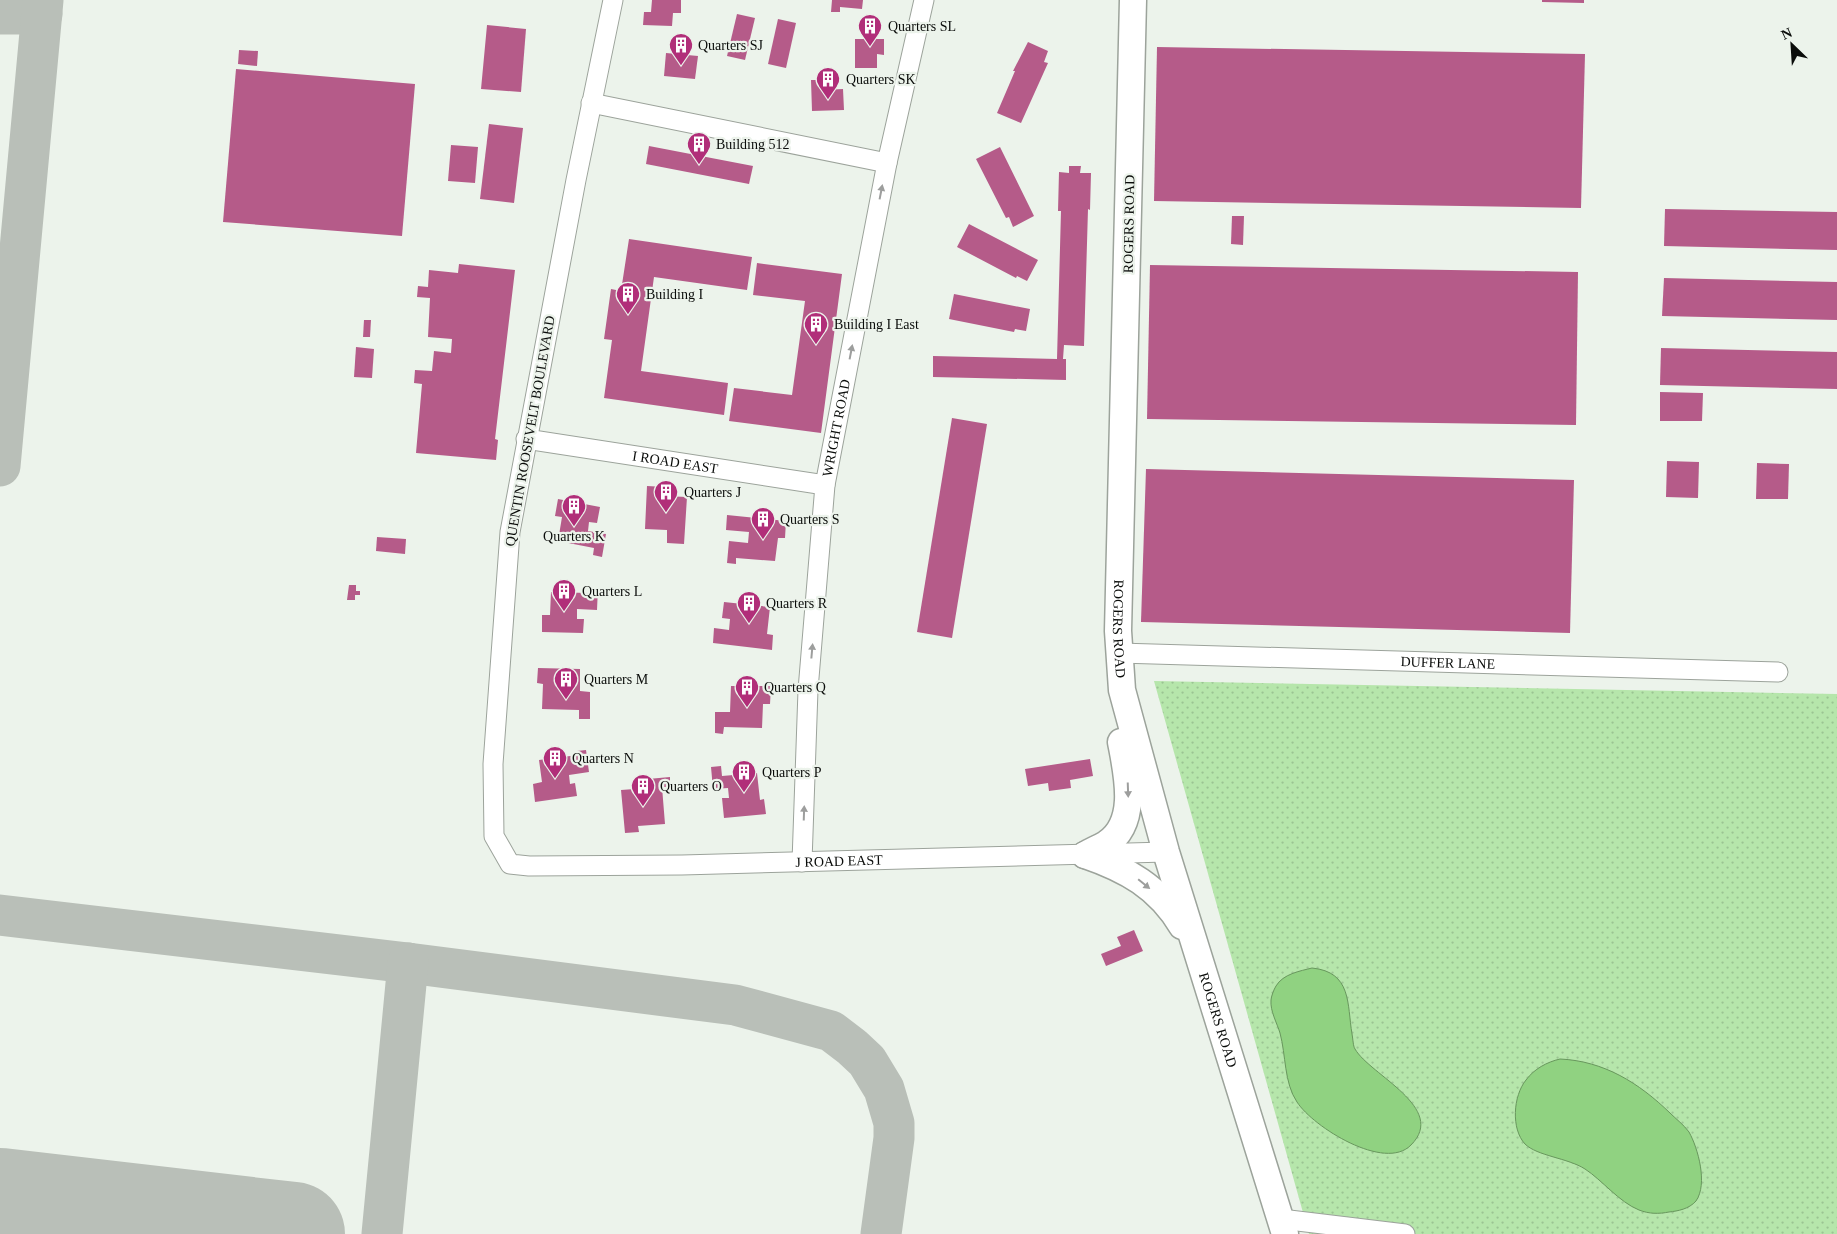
<svg xmlns="http://www.w3.org/2000/svg" width="1837" height="1234" viewBox="0 0 1837 1234" font-family="'Times New Roman',serif">
	<style>
		.grass { fill: url(#grass-dots) }
		.water { fill: #90d281; stroke: #68975d }
		.lines { fill: none; stroke-linecap: round; stroke-linejoin: round }
		.taxiway { stroke: #b9bfb8; stroke-width: 41 }
		.runway { stroke: #b9bfb8; stroke-width: 104 }
		.building { fill: #b55b89 }
		.street-casing { stroke: #9ca39b; stroke-width: 21 }
		.secondary-casing { stroke: #9ca39b; stroke-width: 29 }
		.street { stroke: #fff; stroke-width: 19 }
		.secondary { stroke: #fff; stroke-width: 26 }
		.oneway { fill: #9d9e9d }
		.labels { text-anchor: middle; dominant-baseline: central; stroke-width: 4.5; stroke-linejoin: round; paint-order: stroke }
		.poi-label { font-size: 14px; fill: #0a0c0a; stroke: #ecf3eb; text-anchor: start }
		.street-label { font-size: 14px; fill: #0a0c0a; stroke: #ecf3eb }
	</style>
	<defs>
		<pattern id="grass-dots" width="8" height="8" patternUnits="userSpaceOnUse" patternTransform="scale(1.25)"><rect width="8" height="8" fill="#b6e6ab"/><path d="M2 2h.1M6 6h.1" fill="none" stroke="#9bc492" stroke-width="1.8" stroke-linecap="round"/></pattern>
	</defs>
	<rect width="100%" height="100%" fill="#ecf3eb"/>
	<polygon class="grass" points="1154,681 1837,694 1837,1234 1309,1234"/>
	<g class="water">
		<path d="M1312,968C1352,972 1347,1004 1352,1034C1353,1039 1353,1046 1355,1049C1370,1075 1448,1108 1411,1145C1385,1172 1313,1127 1297,1102C1284,1083 1286,1055 1280,1033C1277,1023 1270,1011 1271,1000C1271,997 1274,989 1276,986C1283,974 1300,971 1312,968Z"/>
		<path d="M1560,1059C1604,1061 1639,1083 1670,1113C1676,1119 1684,1125 1689,1132C1698,1148 1708,1184 1696,1201C1689,1209 1678,1211 1669,1212C1659,1214 1649,1214 1639,1210C1619,1202 1602,1180 1585,1169C1568,1158 1537,1156 1525,1144C1511,1129 1513,1096 1526,1080C1534,1069 1547,1062 1560,1059Z"/>
	</g>
	<g class="lines">
		<g class="taxiway">
			<polyline points="0,14 42,14"/>
			<polyline points="0,466 43,0"/>
			<polyline points="0,915 408,963 735,1005 831,1031 852,1047 867,1061 884,1089 894,1123 894,1138 881,1234"/>
			<polyline points="382,1234 408,963"/>
		</g>
		<polyline class="runway" points="0,1200 293,1234"/>
	</g>
	<g class="building">
		<polygon points="652,0 681,0 681,13 673,13 672,26 643,25 644,12 651,12"/>
		<polygon points="832,0 863,0 862,9 840,7 840,12 831,12"/>
		<polygon points="1542,0 1584,0 1584,3 1542,2"/>
		<polygon points="737,14 755,18 745,60 727,56"/>
		<polygon points="778,19 796,23 786,68 768,64"/>
		<polygon points="487,25 526,29 521,92 481,89"/>
		<polygon points="855,39 884,39 884,55 877,54 877,68 855,68"/>
		<polygon points="1028,42 1048,51 1044,62 1048,63 1021,123 997,113 1015,71 1013,71"/>
		<polygon points="1157,47 1585,54 1581,208 1154,201"/>
		<polygon points="239,50 258,51 257,66 238,64"/>
		<polygon points="666,53 698,56 695,79 664,76"/>
		<polygon points="236,69 415,84 402,236 223,222"/>
		<polygon points="811,80 822,80 823,90 843,89 844,110 812,111"/>
		<polygon points="489,124 523,128 514,203 480,199"/>
		<polygon points="451,145 478,147 475,183 448,181"/>
		<polygon points="649,146 753,166 749,184 646,164"/>
		<polygon points="1000,147 1034,216 1013,227 1009,217 1006,218 976,159"/>
		<polygon points="1069,166 1081,166 1080,173 1091,173 1090,210 1088,209 1084,346 1064,345 1063,359 1066,359 1066,380 933,377 933,356 1057,359 1061,211 1058,211 1059,172 1069,173"/>
		<polygon points="1665,209 1837,212 1837,250 1664,246"/>
		<polygon points="1232,216 1244,216 1243,245 1231,244"/>
		<polygon points="969,224 1038,260 1027,281 1017,276 1016,278 957,247"/>
		<polygon points="629,239 752,257 747,290 654,277 641,371 728,383 724,415 604,398 612,340 604,339 611,289 621,291"/>
		<polygon points="757,263 842,274 821,433 729,421 734,388 792,395 805,301 753,295"/>
		<polygon points="459,264 515,270 495,439 498,440 496,460 416,453 422,384 414,383 415,370 432,371 434,351 451,353 452,339 428,337 430,298 417,297 418,286 428,287 429,270 458,273"/>
		<polygon points="1150,265 1578,272 1576,425 1147,419"/>
		<polygon points="1664,278 1837,282 1837,320 1662,316"/>
		<polygon points="954,294 1030,309 1026,331 1015,329 1014,332 949,319"/>
		<polygon points="364,320 371,320 370,337 363,337"/>
		<polygon points="356,347 374,349 372,378 354,377"/>
		<polygon points="1661,348 1837,352 1837,389 1660,385"/>
		<polygon points="1660,392 1703,393 1702,421 1660,421"/>
		<polygon points="952,418 987,424 952,638 917,632"/>
		<polygon points="1667,461 1699,462 1698,498 1666,497"/>
		<polygon points="1757,463 1789,464 1788,499 1756,499"/>
		<polygon points="1146,469 1574,480 1570,633 1141,622"/>
		<polygon points="647,486 665,487 664,496 687,497 684,544 667,543 667,530 645,529"/>
		<polygon points="558,499 600,507 597,523 589,522 588,531 606,534 602,557 593,555 594,548 558,541 562,517 555,516"/>
		<polygon points="727,515 786,521 785,538 778,538 775,561 736,558 736,564 727,563 729,541 748,543 749,532 726,530"/>
		<polygon points="377,537 406,539 405,554 376,551"/>
		<polygon points="349,585 356,585 356,591 360,591 360,595 355,595 355,600 347,600"/>
		<polygon points="588,587 598,587 597,610 577,609 577,619 584,619 583,633 542,632 542,615 550,615 551,592 588,593"/>
		<polygon points="724,602 770,607 767,634 773,635 772,650 713,643 714,628 729,630 730,619 722,618"/>
		<polygon points="538,668 580,669 580,691 590,692 590,719 579,719 579,710 542,709 543,684 537,683"/>
		<polygon points="731,686 771,686 770,704 763,704 762,728 724,727 723,734 715,733 715,712 730,712"/>
		<polygon points="586,750 589,772 569,775 570,784 575,783 577,796 535,802 533,784 542,782 539,760 578,755 577,751"/>
		<polygon points="1090,759 1093,776 1070,780 1071,788 1049,791 1048,783 1028,786 1025,769"/>
		<polygon points="721,766 722,776 757,773 760,800 764,799 766,814 724,818 722,798 729,798 728,788 713,789 711,767"/>
		<polygon points="670,777 670,787 662,787 665,824 638,826 639,832 625,833 621,790 648,788 648,779"/>
		<polygon points="1134,930 1143,951 1106,966 1101,954 1121,946 1117,937"/>
	</g>
	<g class="lines">
		<g class="street-casing">
			<g id="street">
				<path id="s1" d="M613,0L576,180L510,532L493,764L494,836L510,864L529,866L682,865L1166,852"/>
				<polyline points="591,103 887,163"/>
				<path id="s2" d="M526,439L825,485"/>
				<path id="s3" d="M1119,653L1778,672"/>
				<path id="s4" d="M802,862L808,690L825,485L887,163L924,0"/>
				<polyline points="1281,1219 1405,1234"/>
			</g>
		</g>
		<g class="secondary-casing">
			<g id="secondary">
				<path id="s5" d="M1133,0L1118,631L1122,690L1166,852L1285,1234"/>
				<path d="M1085,855C1092,851 1099,848 1106,844C1139,823 1127,774 1121,742"/>
				<path d="M1085,855C1126,869 1159,887 1182,926"/>
			</g>
		</g>
		<use href="#street" class="street"/>
		<use href="#secondary" class="secondary"/>
	</g>
	<defs><path id="oneway-solid" d="M-6-.8H1V-3.2L6.5 0L1 3.2V.8H-6Z" transform="scale(1.25)"/></defs>
	<g class="oneway">
		<use href="#oneway-solid" transform="translate(881 192) rotate(-79)"/>
		<use href="#oneway-solid" transform="translate(851 352) rotate(-79)"/>
		<use href="#oneway-solid" transform="translate(812 651) rotate(-85)"/>
		<use href="#oneway-solid" transform="translate(1128 790) rotate(88)"/>
		<use href="#oneway-solid" transform="translate(804 813) rotate(-88)"/>
		<use href="#oneway-solid" transform="translate(1144 884) rotate(39)"/>
	</g>
	<defs>
		<g id="building-pin" transform="scale(1.25)"><path d="M0 17L-7.5 6A9.5 9.5 0 1 1 7.5 6Z" fill="#b12e79" stroke="#ecf3eb"/><path d="M-4-6H4V6H1V3H-1V6H-4ZM-2.5-4.3h1.7v1.8h-1.7ZM.8-4.3h1.7v1.8H.8ZM-2.5-1h1.7V.8h-1.7ZM.8-1h1.7V.8H.8Z" fill="#fff"/></g>
	</defs>
	<g fill-rule="evenodd">
		<use href="#building-pin" x="870" y="26"/>
		<use href="#building-pin" x="681" y="45"/>
		<use href="#building-pin" x="828" y="79"/>
		<use href="#building-pin" x="699" y="144"/>
		<use href="#building-pin" x="628" y="294"/>
		<use href="#building-pin" x="816" y="324"/>
		<use href="#building-pin" x="666" y="492"/>
		<use href="#building-pin" x="574" y="506"/>
		<use href="#building-pin" x="763" y="519"/>
		<use href="#building-pin" x="564" y="591"/>
		<use href="#building-pin" x="749" y="603"/>
		<use href="#building-pin" x="566" y="679"/>
		<use href="#building-pin" x="747" y="687"/>
		<use href="#building-pin" x="555" y="758"/>
		<use href="#building-pin" x="744" y="772"/>
		<use href="#building-pin" x="643" y="786"/>
	</g>
	<g class="labels">
		<g class="poi-label">
			<text x="888" y="26">Quarters SL</text>
			<text x="698" y="45">Quarters SJ</text>
			<text x="846" y="79">Quarters SK</text>
			<text x="716" y="144">Building 512</text>
			<text x="646" y="294">Building I</text>
			<text x="834" y="324">Building I East</text>
			<text x="684" y="492">Quarters J</text>
			<text x="780" y="519">Quarters S</text>
			<text x="574" y="536" text-anchor="middle">Quarters K</text>
			<text x="582" y="591">Quarters L</text>
			<text x="766" y="603">Quarters R</text>
			<text x="584" y="679">Quarters M</text>
			<text x="764" y="687">Quarters Q</text>
			<text x="572" y="758">Quarters N</text>
			<text x="762" y="772">Quarters P</text>
			<text x="660" y="786">Quarters O</text>
		</g>
		<g class="street-label">
			<text transform="translate(1129 224) rotate(-89)">ROGERS ROAD</text>
			<text stroke="none"><textPath href="#s4" startOffset="436">WRIGHT ROAD</textPath></text>
			<text transform="translate(530 431) rotate(-80)">QUENTIN ROOSEVELT BOULEVARD</text>
			<text stroke="none"><textPath href="#s2" startOffset="151">I ROAD EAST</textPath></text>
			<text stroke="none"><textPath href="#s5" startOffset="629">ROGERS ROAD</textPath></text>
			<text stroke="none"><textPath href="#s3" startOffset="329">DUFFER LANE</textPath></text>
			<text stroke="none"><textPath href="#s1" startOffset="1208">J ROAD EAST</textPath></text>
			<text stroke="none"><textPath href="#s5" startOffset="1034">ROGERS ROAD</textPath></text>
		</g>
	</g>
	<g transform="translate(1792 45) rotate(335)" stroke="#ecf3eb" stroke-width="4" paint-order="stroke">
	<path d="M0-4L9 19L0 12L-9 19Z" fill="#0a0c0a"/>
	<text y="-8" font-size="14" font-weight="bold" text-anchor="middle" fill="#0a0c0a">N</text>
	</g>
</svg>
